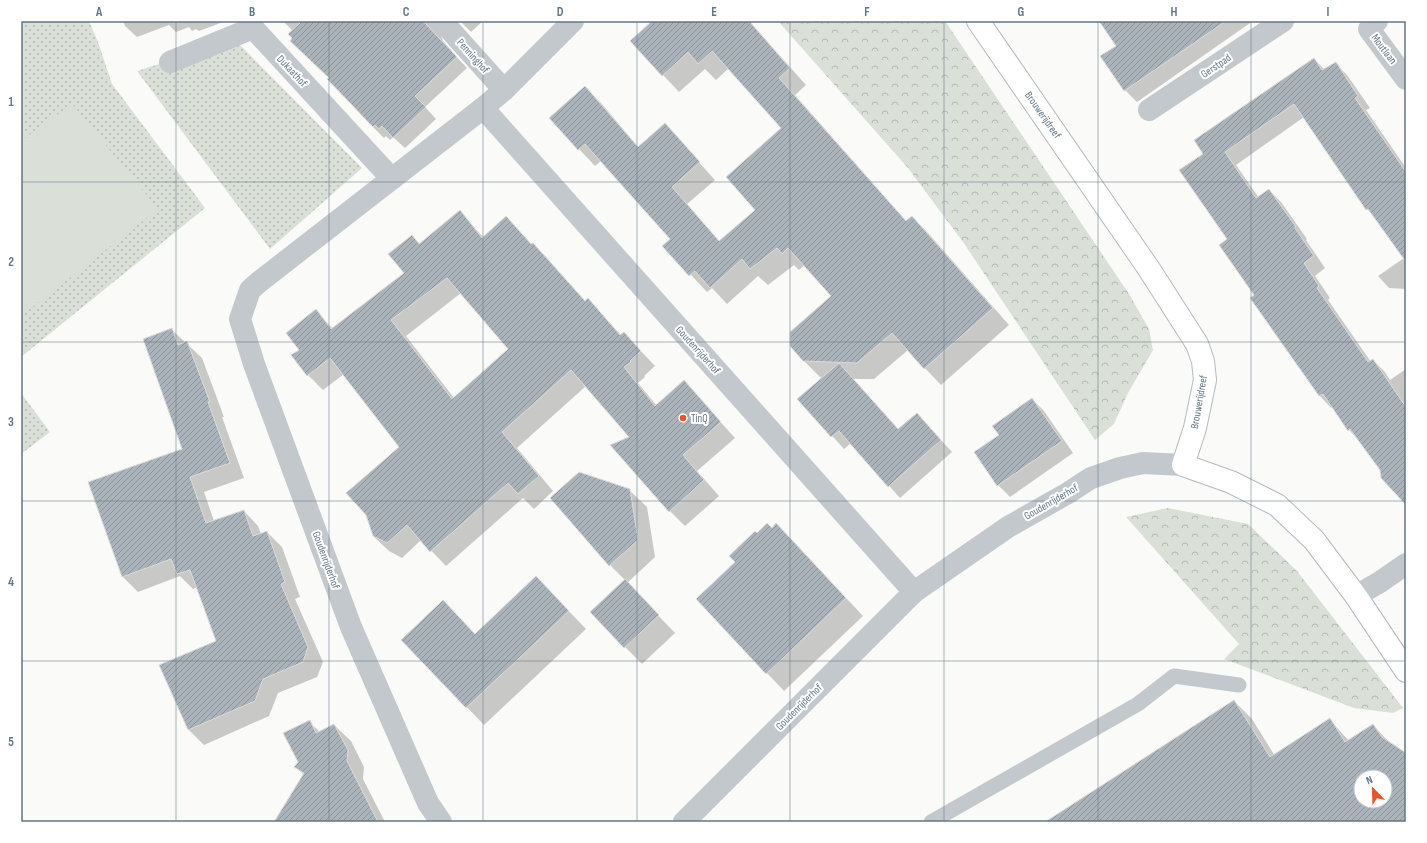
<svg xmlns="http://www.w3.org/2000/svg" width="1427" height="843" viewBox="0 0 1427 843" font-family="'Sofia Sans Condensed',sans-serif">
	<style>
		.grass { fill: url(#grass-dots) }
		.forest { fill: url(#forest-crowns) }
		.pitch { fill: #dadfd7 }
		.shadow { fill: #0003; fill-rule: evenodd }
		.building { fill: url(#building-hatch); stroke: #dcdcda; fill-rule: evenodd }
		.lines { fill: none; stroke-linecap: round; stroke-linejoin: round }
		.secondary-casing { stroke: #b3babf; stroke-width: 24 }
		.lane { stroke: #c3c8cc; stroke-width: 15 }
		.street { stroke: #c3c8cc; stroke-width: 22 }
		.secondary { stroke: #fff; stroke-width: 22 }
		.grid { fill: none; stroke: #657683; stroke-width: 1; stroke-opacity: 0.55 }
		.poi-dot { fill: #e4572e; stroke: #fff; stroke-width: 1.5 }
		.labels { text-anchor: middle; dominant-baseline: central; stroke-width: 4; stroke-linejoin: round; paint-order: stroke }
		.street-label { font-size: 11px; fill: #657683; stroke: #fff }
		.poi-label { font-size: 11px; fill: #657683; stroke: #fff; text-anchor: start }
		.neatline { fill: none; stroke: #657683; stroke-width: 1.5 }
		.grid-label { font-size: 13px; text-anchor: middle; font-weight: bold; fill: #657683 }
	</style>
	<defs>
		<pattern id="grass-dots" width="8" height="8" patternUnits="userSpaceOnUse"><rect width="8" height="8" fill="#dadfd7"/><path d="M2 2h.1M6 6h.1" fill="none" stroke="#b4b9b4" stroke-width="1.8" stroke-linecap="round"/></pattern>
		<pattern id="forest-crowns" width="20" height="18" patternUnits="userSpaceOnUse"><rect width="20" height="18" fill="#dadfd7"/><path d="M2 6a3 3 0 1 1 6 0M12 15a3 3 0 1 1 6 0" fill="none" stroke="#b4b9b4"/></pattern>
		<pattern id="building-hatch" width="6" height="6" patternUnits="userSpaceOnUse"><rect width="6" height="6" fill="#aab3b9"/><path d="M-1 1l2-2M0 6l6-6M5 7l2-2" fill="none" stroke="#8e969c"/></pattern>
	</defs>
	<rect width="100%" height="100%" fill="#fafaf8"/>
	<g class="grass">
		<polygon points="21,21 89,21 98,42 112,84 205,208 21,357"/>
		<polygon points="229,42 238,43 362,168 270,249 137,71"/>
		<polygon points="21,393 50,432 21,454"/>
	</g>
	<g class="forest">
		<polygon points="778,21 945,21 1129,294 1149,329 1153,350 1128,393 1114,424 1095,440 963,242 908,168"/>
		<polygon points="1168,508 1248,524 1297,571 1403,708 1393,713 1354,708 1224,659 1239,644 1126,517"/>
	</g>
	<polygon class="pitch" points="72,104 158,209 21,316 21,141"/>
	<g class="shadow">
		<polygon points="123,21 226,21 199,31 196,29 192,31 189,27 176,32 169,25 137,37 125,26"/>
		<polygon points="283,21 448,21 441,36 443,41 452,51 451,51 467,68 425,107 436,119 405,148 393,137 390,140 386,136 384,138 373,127 329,79 330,78 293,38 293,31"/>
		<polygon points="460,21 483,21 471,32"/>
		<polygon points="653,21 749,21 806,85 795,95 907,222 912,217 929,234 1009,325 941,385 908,350 874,379 853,379 899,430 917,414 952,452 900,498 851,443 844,449 799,399 823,378 820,377 803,360 832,296 805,265 799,270 794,265 768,285 758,276 727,304 712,288 707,292 664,246 671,240 601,161 595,166 579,149 585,88 602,104 639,148 665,125 715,180 687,204 720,242 757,211 782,129 729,68 716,80 705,69 679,92 631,41"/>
		<polygon points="1101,21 1253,21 1137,102 1125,90 1117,46"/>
		<polygon points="1314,59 1325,70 1335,63 1347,75 1370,108 1366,110 1406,168 1406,289 1389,288 1378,276 1404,258 1374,216 1367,209 1304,117 1236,165 1259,198 1269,190 1281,202 1307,239 1306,240 1325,268 1315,276 1330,298 1328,300 1371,362 1373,360 1385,372 1390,380 1406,369 1406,503 1360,441 1349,430 1333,406 1331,408 1320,396 1252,298 1256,295 1229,239 1205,154"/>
		<path d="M460,212L483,237L506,218L532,245L533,244L548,259L586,302L588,300L621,335L624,333L655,366L644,376L645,377L638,383L657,406L698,397L735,438L697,471L719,496L685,526L670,511L612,445L631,437L586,386L517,448L553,491L534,509L523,498L446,566L421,540L402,558L389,551L373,536L400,448L344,374L323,390L308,375L293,355L300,350L316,311L333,329L405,274L412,236L420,244ZM461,293L510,350L454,398L406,336Z"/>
		<polygon points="172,330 202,358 224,417 222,417 244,478 204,492 214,521 244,511 258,526 261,534 267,532 282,547 300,597 295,599 323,662 317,677 278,693 269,716 204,745 189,730 217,641 198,587 193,589 180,576 138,592 123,577 89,483 183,449"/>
		<polygon points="1032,399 1044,411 1073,453 1010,497 998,485 1000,436"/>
		<polygon points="629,490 647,507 655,557 627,583 675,633 642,664 625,647 625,580 610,565 551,498"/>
		<polygon points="772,529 794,542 863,616 784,691 767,673 737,562 757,534"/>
		<polygon points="536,577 586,629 484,725 403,640 475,635"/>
		<path d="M1234,701L1252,719L1275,756L1330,720L1349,741L1373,725L1390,743L1406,755V822H1048ZM1361,777H1385V801H1361Z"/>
		<polygon points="309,722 320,732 334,725 351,741 364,767 363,779 385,822 275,822 304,775 296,767 299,762"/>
	</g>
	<g class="building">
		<polygon points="302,21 423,21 457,57 415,96 426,107 393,138 382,126 379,129 375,125 373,127 327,79 329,78 290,41 292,38 288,34"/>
		<polygon points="652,21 749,21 790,68 779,78 906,221 912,216 993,308 924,369 892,333 857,363 803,361 790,346 790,332 831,296 788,248 782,254 777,248 750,269 742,259 710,288 695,271 689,276 662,246 670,239 585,144 578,150 549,118 585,86 638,147 665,123 700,162 672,187 719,241 755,210 726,177 781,128 712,51 698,64 688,52 662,76 630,41"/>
		<polygon points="1099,21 1226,21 1124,91 1100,56 1116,46"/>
		<polygon points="1314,58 1322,70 1336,62 1358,96 1355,98 1406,172 1406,262 1368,209 1366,210 1294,104 1225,152 1256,198 1269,189 1296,227 1295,228 1314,256 1304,263 1319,286 1317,288 1368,362 1373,359 1406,407 1406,505 1381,478 1380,470 1350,429 1348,431 1323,394 1319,396 1250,298 1254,295 1219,245 1227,239 1179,170 1203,154 1194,140"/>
		<path d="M460,210L482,238L506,216L531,244L533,243L585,301L588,298L620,335L624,332L641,351L630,361L631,362L624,367L655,406L684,380L721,422L683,455L704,480L669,512L610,445L629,437L571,370L502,432L539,476L518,494L508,483L430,552L407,525L387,543L373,536L366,515L346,493L399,447L330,358L307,376L291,355L299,350L286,333L316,309L331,329L404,273L388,254L412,235L419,244ZM447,278L508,349L452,399L391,320Z"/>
		<polygon points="172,328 178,345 187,341 210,402 208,402 230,463 190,477 206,523 244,510 253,536 267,531 285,582 281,584 308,647 303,662 263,679 255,701 188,730 159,665 216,641 190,570 177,574 171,559 122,577 88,482 182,449 143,339"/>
		<polygon points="839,363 898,429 917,413 941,440 888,487 839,431 831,437 797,399"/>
		<polygon points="1032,398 1062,441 997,486 974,452 999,435 992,426"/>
		<polygon points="579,472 630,489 638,540 609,566 550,498"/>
		<polygon points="767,523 772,528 776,523 846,598 766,674 696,599 735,562 729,556 755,531 757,533"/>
		<polygon points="536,576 569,611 466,708 401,640 443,600 475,634"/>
		<polygon points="625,579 659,615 624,648 590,612"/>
		<path d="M1234,700L1270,757L1330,718L1345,742L1373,724L1382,737L1406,753V822H1045ZM1361,777H1385V801H1361Z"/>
		<polygon points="310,720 316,733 334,724 348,750 347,761 378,822 274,822 304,773 294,767 298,762 283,733"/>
	</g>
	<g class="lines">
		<g class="secondary-casing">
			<polyline id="secondary" points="978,21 1149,269 1197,344 1203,361 1205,380 1195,428 1183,465 1231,482 1277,505 1314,540 1356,596 1406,671"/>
		</g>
		<polyline class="lane" points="931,822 1138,704 1174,676 1239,685"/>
		<g class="street">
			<polyline points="442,21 504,90"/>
			<polyline points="1377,21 1369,29 1406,79"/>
			<polyline points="170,62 253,28 392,179"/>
			<polyline points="483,108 914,592"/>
			<polyline points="1149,110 1283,21"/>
			<polyline points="1356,596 1380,582 1406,564"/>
			<polyline points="441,822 428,803 351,627 254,364 240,319 250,290 259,282 483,108 504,90 573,21"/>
			<polyline points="684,822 914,592 1008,527 1068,493 1091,478 1120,468 1143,463 1183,465"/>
		</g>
		<use href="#secondary" class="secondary"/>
	</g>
	<path class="grid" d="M176,21V822M329,21V822M483,21V822M637,21V822M790,21V822M944,21V822M1098,21V822M1251,21V822M21,182H1406M21,342H1406M21,501H1406M21,661H1406"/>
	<circle class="poi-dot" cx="683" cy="418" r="4"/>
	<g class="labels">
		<g class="street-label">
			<text transform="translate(1384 49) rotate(53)">Moutlaan</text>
			<text transform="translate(473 56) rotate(48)">Penninghof</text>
			<text transform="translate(1216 66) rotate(-34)">Gerstpad</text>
			<text transform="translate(292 71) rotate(47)">Dukaathof</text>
			<text transform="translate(1043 115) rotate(55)">Brouwerijdreef</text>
			<text transform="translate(698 350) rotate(48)">Goudenrijderhof</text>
			<text transform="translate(1199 402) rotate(-80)">Brouwerijdreef</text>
			<text transform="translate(1051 502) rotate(-30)">Goudenrijderhof</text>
			<text transform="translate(326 560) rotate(70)">Goudenrijderhof</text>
			<text transform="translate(799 707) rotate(-45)">Goudenrijderhof</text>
		</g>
		<g class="poi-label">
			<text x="691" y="418">TinQ</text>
		</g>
	</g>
	<rect width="1427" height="843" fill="none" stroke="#ffffff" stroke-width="44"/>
	<g transform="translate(1373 789) rotate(337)"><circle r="19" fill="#ffffff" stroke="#c1c8cd"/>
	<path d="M0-3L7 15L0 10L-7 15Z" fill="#e4572e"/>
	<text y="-6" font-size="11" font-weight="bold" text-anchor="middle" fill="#657683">N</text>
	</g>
	<rect x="22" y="22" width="1383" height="799" class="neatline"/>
	<g class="grid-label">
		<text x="99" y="16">A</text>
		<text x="252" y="16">B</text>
		<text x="406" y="16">C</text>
		<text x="560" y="16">D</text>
		<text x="714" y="16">E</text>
		<text x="867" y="16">F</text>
		<text x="1021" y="16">G</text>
		<text x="1174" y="16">H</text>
		<text x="1328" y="16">I</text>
		<text x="11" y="106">1</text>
		<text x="11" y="266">2</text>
		<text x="11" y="426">3</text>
		<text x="11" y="586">4</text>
		<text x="11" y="746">5</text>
	</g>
</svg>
